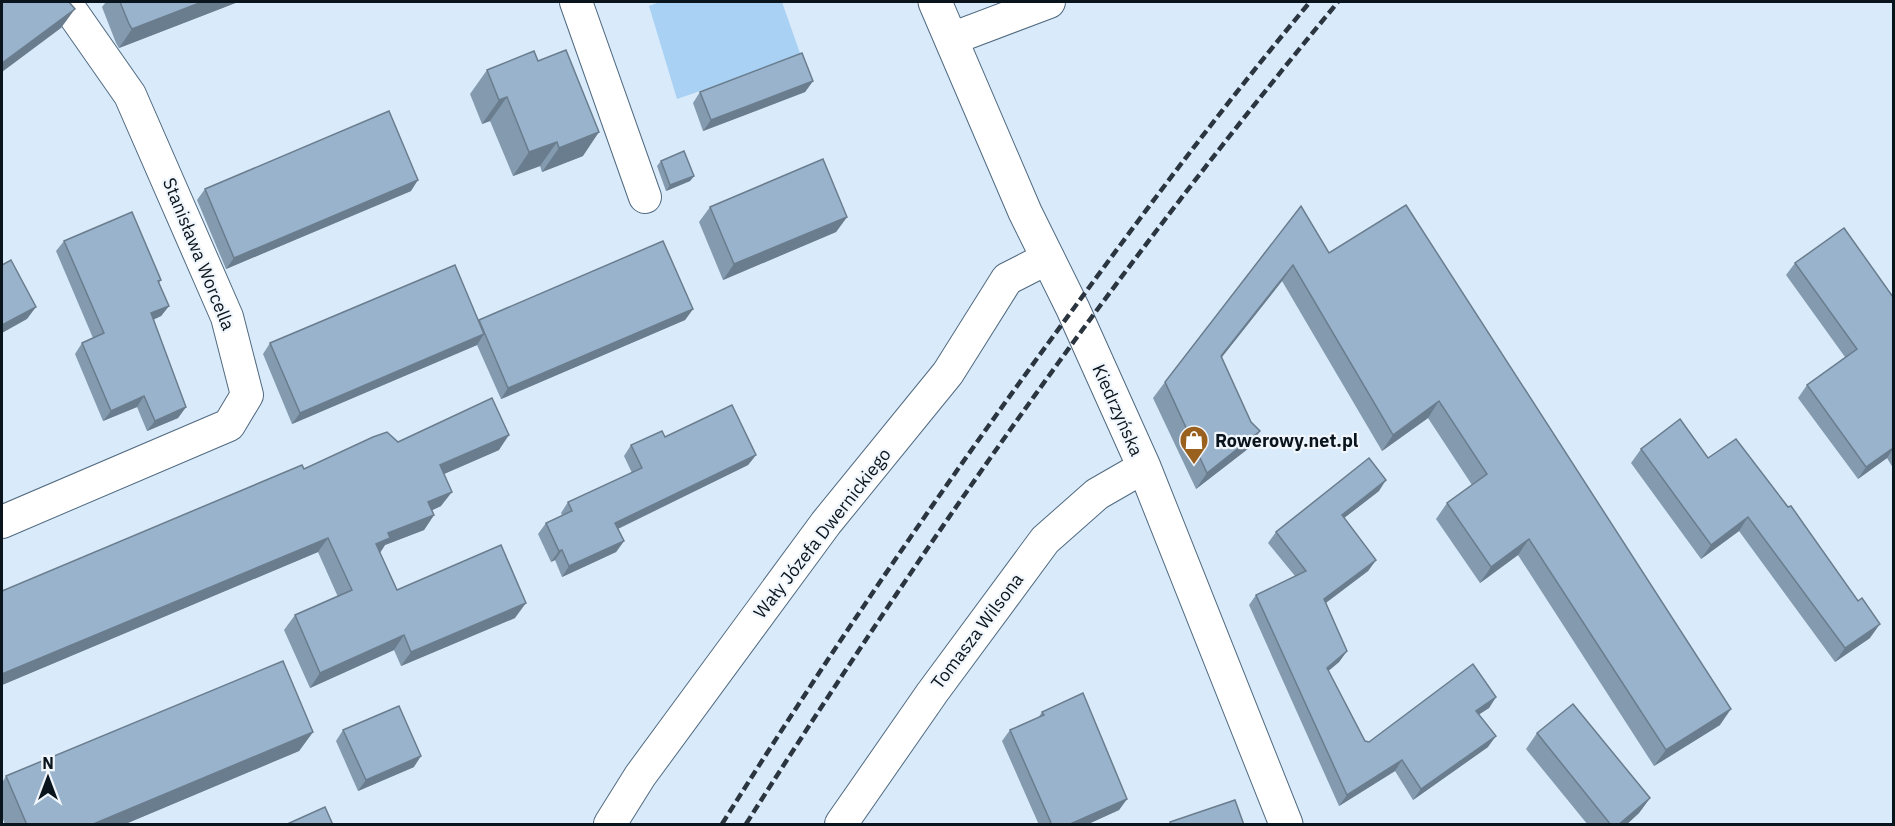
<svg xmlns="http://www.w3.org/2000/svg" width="1895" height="826" viewBox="0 0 1895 826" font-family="'IBM Plex Sans',sans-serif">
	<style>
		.green { fill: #a8d1f4 }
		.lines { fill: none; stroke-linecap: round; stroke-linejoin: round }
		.street-casing { stroke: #506a80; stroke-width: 34 }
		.secondary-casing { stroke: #506a80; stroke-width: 35 }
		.street { stroke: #fff; stroke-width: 32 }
		.secondary { stroke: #fff; stroke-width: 33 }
		.rail { stroke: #2a3540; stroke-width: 4.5; stroke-dasharray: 9 4.5; stroke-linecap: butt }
		.wall { fill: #839aaf }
		.shaded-wall { fill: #6a7d8e }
		.building { fill: #98b3cb; stroke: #6a7d8e; stroke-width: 1.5 }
		.labels { text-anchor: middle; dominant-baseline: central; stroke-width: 4.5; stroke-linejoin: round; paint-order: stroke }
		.street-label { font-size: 18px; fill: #0a141d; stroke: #f0f6fb }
		.poi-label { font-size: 18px; font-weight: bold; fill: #0a141d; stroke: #f0f6fb; text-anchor: start }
	</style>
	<rect width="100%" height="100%" fill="#d9eafa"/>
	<polygon class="green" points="660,2 782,2 801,56 677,99 649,6"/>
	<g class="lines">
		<g class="street-casing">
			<g id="street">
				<polyline points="576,2 645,197"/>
				<polyline points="951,39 1049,2"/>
				<polyline points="2,522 229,425 247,395 227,317 130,95 65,2"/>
				<polyline points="610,824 640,776 826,523 948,373 1007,279 1048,258"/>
				<polyline points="841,824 932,693 1045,540 1097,494 1144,467"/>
			</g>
		</g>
		<g class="secondary-casing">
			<polyline id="secondary" points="935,2 1025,212 1073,309 1144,467 1286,824"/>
		</g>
		<use href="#street" class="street"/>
		<use href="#secondary" class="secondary"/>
		<g class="rail">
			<path d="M722,824C833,647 950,476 1074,308C1150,204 1227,101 1310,2"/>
			<path d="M746,824C927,539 1122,262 1338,2"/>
		</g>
	</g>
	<g class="wall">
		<polygon points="106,2 238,2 119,48 116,43 102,7"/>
		<polygon points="538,61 583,156 542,172 540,166 513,176 490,121 482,124 470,94 487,70"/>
		<polygon points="813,81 805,92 703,131 693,103 700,92"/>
		<polygon points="661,161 694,176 690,181 666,191 657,166"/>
		<polygon points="205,189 411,191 226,269 197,200"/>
		<polygon points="1301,206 1329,253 1720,725 1654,766 1518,555 1480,583 1436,519 1447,503 1472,485 1428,418 1382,451 1282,281 1222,357 1249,448 1196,489 1153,398 1165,382"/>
		<polygon points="710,207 847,217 836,232 723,280 699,222"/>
		<polygon points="64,241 161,280 159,283 169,306 161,316 153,320 186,407 178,418 147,431 137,407 103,421 75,354 82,343 93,338 56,251"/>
		<polygon points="1795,263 1893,297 1893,468 1887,458 1858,479 1798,398 1807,385 1845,357 1786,275"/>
		<polygon points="693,309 685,320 501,399 477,345 292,424 263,354 270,343"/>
		<polygon points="665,437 756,455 748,465 618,529 624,541 616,552 562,577 555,560 551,562 538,534 546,523 562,515 561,513 568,502 632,473 624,456 631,445"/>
		<polygon points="398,442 499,450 444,474 441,506 432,510 434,515 424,530 385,545 380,552 397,590 515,618 401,666 394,650 310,688 284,630 295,615 338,597 318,552 2,685 2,591 304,469"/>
		<polygon points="1641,449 1708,458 1870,638 1835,662 1739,531 1701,559 1631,463"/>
		<polygon points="1379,491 1344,518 1376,560 1368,571 1326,603 1347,651 1339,662 1328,671 1365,741 1369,742 1496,697 1489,708 1479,714 1488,747 1413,800 1395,771 1339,806 1249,605 1256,595 1295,576 1268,543 1276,532"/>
		<polygon points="1042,712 1127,799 1119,810 1086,825 1039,825 1002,741 1010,730 1038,718"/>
		<polygon points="343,730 414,767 358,791 336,741"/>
		<polygon points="313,732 299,751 123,825 5,825 2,816 2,783 6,776"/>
		<polygon points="1537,733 1650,798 1639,813 1626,825 1588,825 1526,749"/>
	</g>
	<g class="shaded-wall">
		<polygon points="202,2 238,2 119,48 132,29"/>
		<polygon points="75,9 61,28 2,72 2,63"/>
		<polygon points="813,81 805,92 703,131 711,120"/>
		<polygon points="507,97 490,121 482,124 499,100"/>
		<polygon points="599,132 583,156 542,172 559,148"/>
		<polygon points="557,142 540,166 513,176 529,152"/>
		<polygon points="694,176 690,181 666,191 670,185"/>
		<polygon points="418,180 411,191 226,269 234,258"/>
		<polygon points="847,217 836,232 723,280 734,264"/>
		<polygon points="1293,265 1282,281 1210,372 1221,356"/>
		<polygon points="169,306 161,316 143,324 151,313"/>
		<polygon points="36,307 27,319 2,333 2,325"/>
		<polygon points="693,309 685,320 501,399 508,388"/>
		<polygon points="484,334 477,345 292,424 300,413"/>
		<polygon points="144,396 137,407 103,421 111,411"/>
		<polygon points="1439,401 1428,418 1382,451 1393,435"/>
		<polygon points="186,407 178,418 147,431 155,421"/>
		<polygon points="1260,431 1249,448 1196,489 1207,473"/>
		<polygon points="509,435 499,450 430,480 440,465"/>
		<polygon points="1893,448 1893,449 1887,458 1858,479 1866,467"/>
		<polygon points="756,455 748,465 607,534 615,523"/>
		<polygon points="1386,480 1379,491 1335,525 1342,515"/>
		<polygon points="452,492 441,506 418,517 428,502"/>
		<polygon points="434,515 424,530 385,545 380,553 376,544 388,533"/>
		<polygon points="1748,517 1739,531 1701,559 1711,545"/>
		<polygon points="328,538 318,552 2,685 2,674"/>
		<polygon points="1529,539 1518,555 1480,583 1491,567"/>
		<polygon points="624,541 616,552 562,577 569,566"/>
		<polygon points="562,550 555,560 551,562 559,551"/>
		<polygon points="1376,560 1368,571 1316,610 1324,599"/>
		<polygon points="526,603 515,618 401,666 411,652"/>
		<polygon points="1880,624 1870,638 1835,662 1845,648"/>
		<polygon points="404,635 394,650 310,688 320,673"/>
		<polygon points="1347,651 1339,662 1319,679 1327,668"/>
		<polygon points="1496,697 1489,708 1469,721 1476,711"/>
		<polygon points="1731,709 1720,725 1654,766 1666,750"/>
		<polygon points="313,732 299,751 123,825 91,825"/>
		<polygon points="1496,736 1488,747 1413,800 1421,789"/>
		<polygon points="421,756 414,767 358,791 366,780"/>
		<polygon points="1402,760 1395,771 1339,806 1347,795"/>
		<polygon points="1650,798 1639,813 1626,825 1618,825"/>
		<polygon points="1127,799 1119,810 1086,825 1068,825"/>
	</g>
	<g class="building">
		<polygon points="2,2 69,2 75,9 2,63"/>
		<polygon points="120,2 202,2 132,29 129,24"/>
		<polygon points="566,50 599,132 559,148 557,142 529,152 507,97 499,100 487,70 534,51 538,61"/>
		<polygon points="802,53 813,81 711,120 700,92"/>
		<polygon points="389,111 418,180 234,258 205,189"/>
		<polygon points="684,151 694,176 670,185 661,161"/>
		<polygon points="823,159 847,217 734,264 710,207"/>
		<polygon points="1406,205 1731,709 1666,750 1529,539 1491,567 1447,503 1487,474 1439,401 1393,435 1293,265 1221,356 1251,422 1260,431 1207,473 1165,382 1301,206 1329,253"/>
		<polygon points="132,212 161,280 158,281 169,306 151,313 186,407 155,421 144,396 111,411 82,343 104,333 64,241"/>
		<polygon points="1844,228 1893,297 1893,448 1866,467 1807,385 1857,349 1795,263"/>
		<polygon points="663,241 693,309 508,388 479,320"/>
		<polygon points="11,260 36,307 2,325 2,265"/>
		<polygon points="455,265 484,334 300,413 270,343"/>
		<polygon points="492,398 509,435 440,465 452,492 428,502 434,515 388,533 390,538 376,544 397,590 501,545 526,603 411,652 404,635 320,673 295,615 352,590 328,538 2,674 2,591 302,465 304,469 373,437 387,432 398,442"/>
		<polygon points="732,405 756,455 615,523 624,541 569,566 562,550 559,551 546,523 572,511 568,502 642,468 631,445 662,431 665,437"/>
		<polygon points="1680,419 1708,458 1736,439 1788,507 1791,506 1858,601 1862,598 1880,624 1845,648 1748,517 1711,545 1641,449"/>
		<polygon points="1369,458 1386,480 1342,515 1376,560 1324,599 1347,651 1327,668 1365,741 1369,742 1473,664 1496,697 1476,711 1496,736 1421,789 1402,760 1347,795 1256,595 1306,571 1276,532"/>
		<polygon points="283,661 313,732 91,825 27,825 6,776"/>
		<polygon points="1083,693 1127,799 1068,825 1052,825 1010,730 1044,715 1042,712"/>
		<polygon points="1573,704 1650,798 1618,825 1611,825 1537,733"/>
		<polygon points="399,706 421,756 366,780 343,730"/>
		<polygon points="1235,800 1244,825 1171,825 1170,822"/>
		<polygon points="325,807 333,825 285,825"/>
	</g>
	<defs>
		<g id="shop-pin" transform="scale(1.5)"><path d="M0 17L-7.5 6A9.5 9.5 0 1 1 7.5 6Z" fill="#9a601e" stroke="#f0f6fb"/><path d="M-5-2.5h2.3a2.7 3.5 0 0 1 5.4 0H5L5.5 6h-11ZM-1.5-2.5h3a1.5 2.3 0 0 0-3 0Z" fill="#fff"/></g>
	</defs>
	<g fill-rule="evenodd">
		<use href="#shop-pin" x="1194" y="440"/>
	</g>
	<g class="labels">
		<g class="street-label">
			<text transform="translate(199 254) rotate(68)">Stanisława Worcella</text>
			<text transform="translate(1118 410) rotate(66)">Kiedrzyńska</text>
			<text transform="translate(822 533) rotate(-52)">Wały Józefa Dwernickiego</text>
			<text transform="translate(977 631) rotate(-53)">Tomasza Wilsona</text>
		</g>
		<g class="poi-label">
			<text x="1215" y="440">Rowerowy.net.pl</text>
		</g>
	</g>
	<rect width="1895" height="826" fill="none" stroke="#0a141d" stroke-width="6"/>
	<g transform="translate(48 778)" stroke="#f0f6fb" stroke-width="4.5" paint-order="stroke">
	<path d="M0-4.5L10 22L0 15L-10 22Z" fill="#0a141d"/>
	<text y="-9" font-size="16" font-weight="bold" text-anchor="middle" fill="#0a141d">N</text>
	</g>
</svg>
